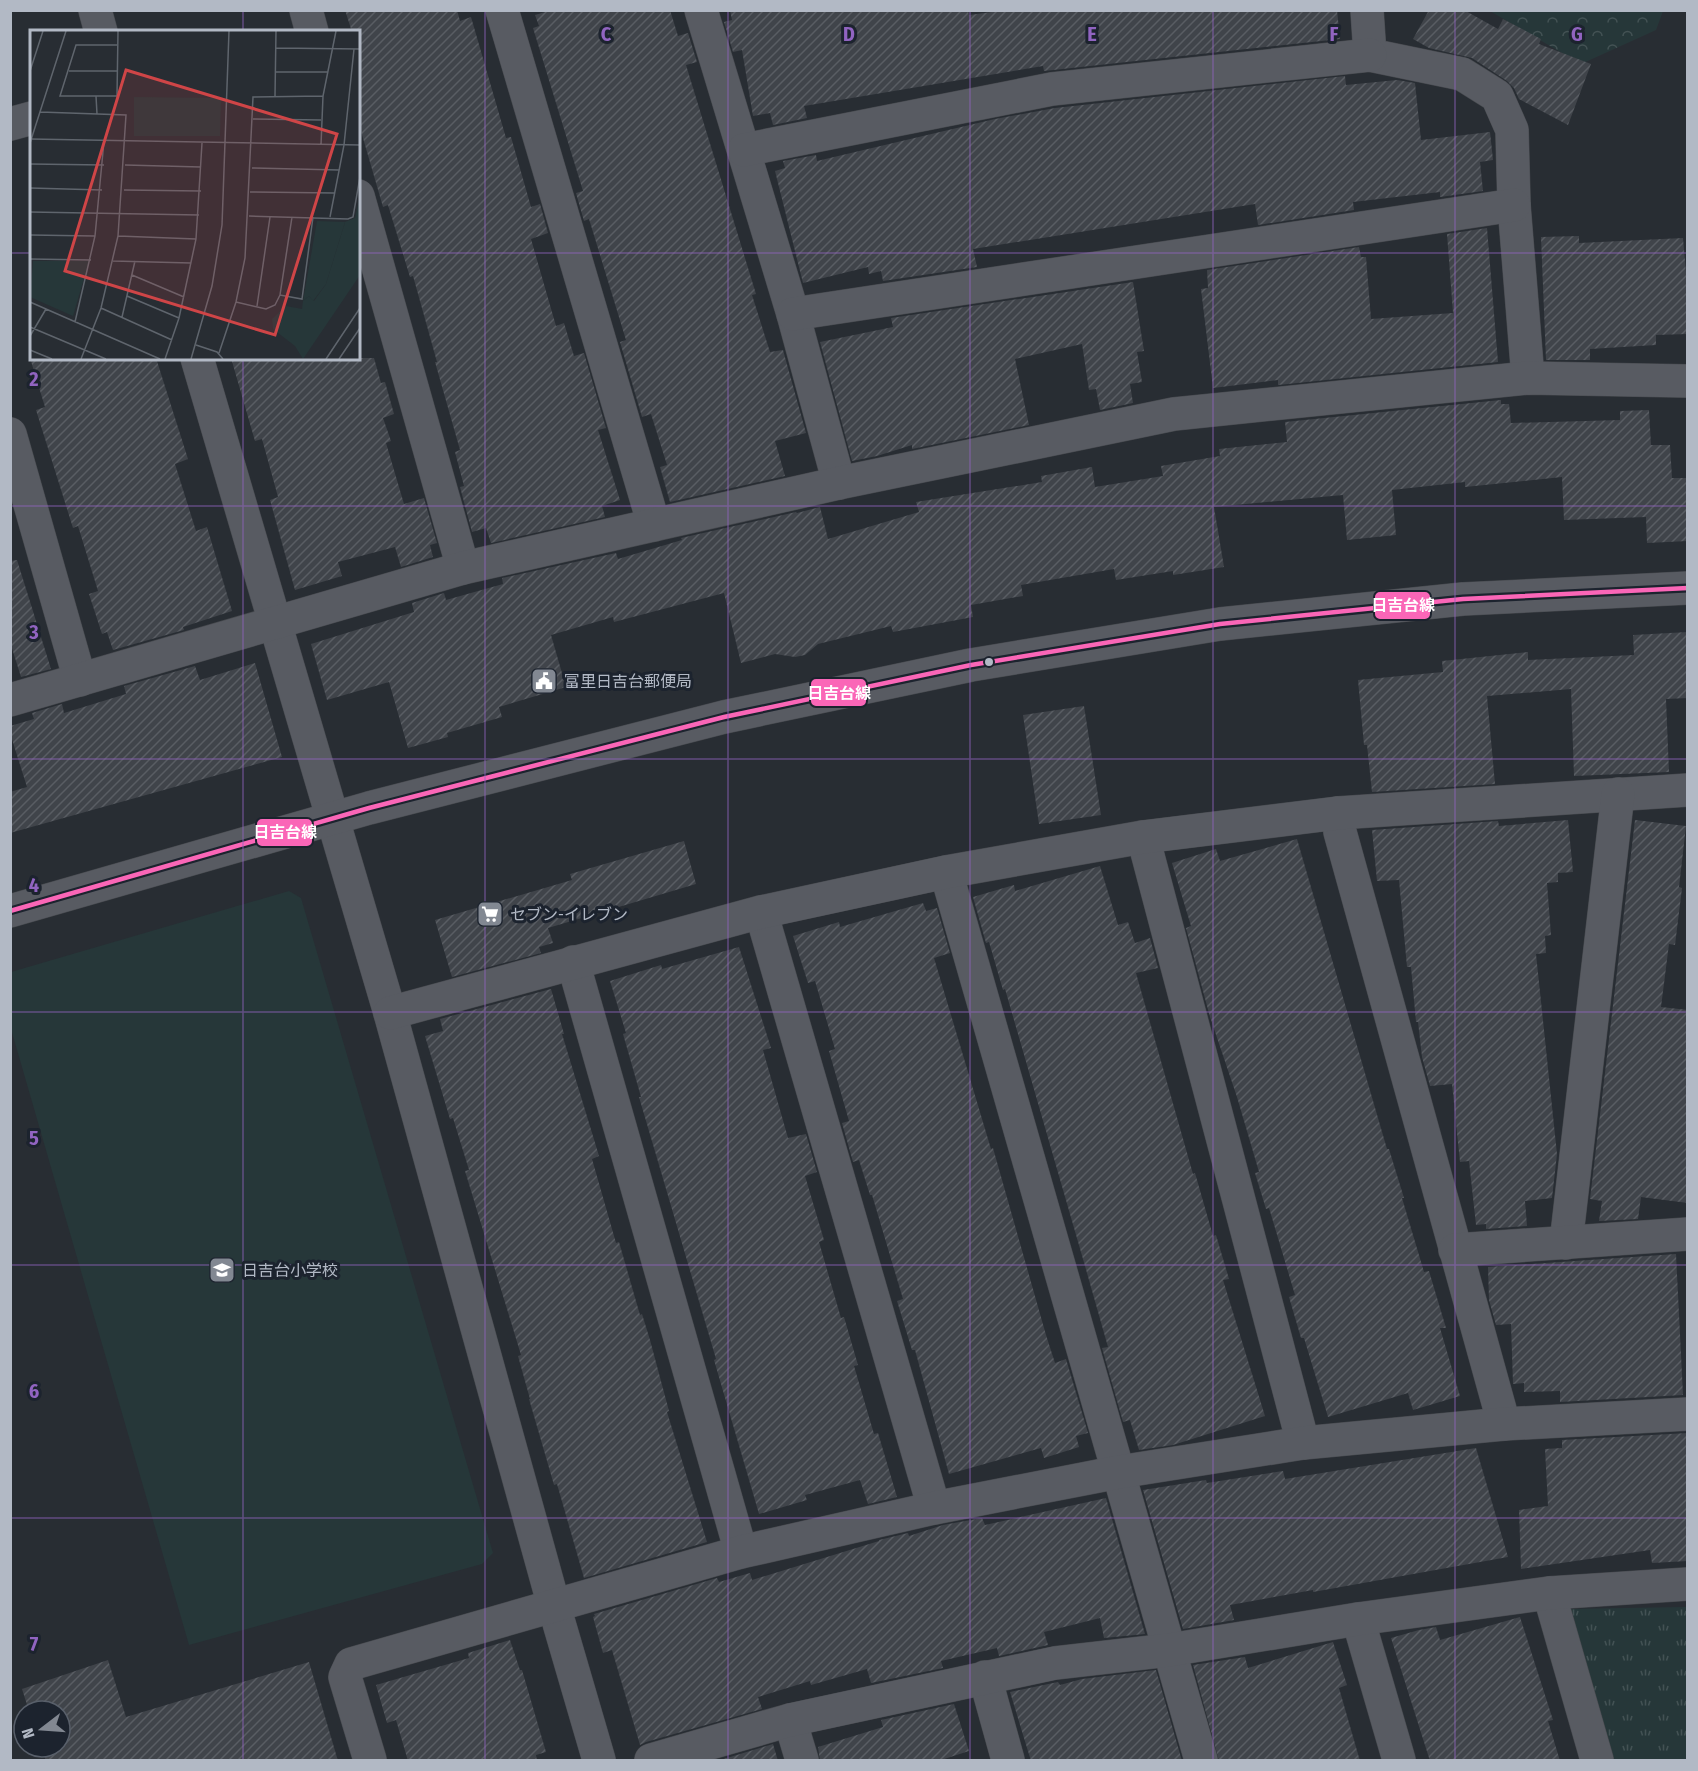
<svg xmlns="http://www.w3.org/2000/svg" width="1698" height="1771" viewBox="0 0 1698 1771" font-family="'Fira Sans Condensed','Noto Sans JP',sans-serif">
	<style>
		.forest { fill: url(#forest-crowns) }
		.park { fill: url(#park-tufts) }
		.garden { fill: #263739 }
		.building { fill: url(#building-hatch) }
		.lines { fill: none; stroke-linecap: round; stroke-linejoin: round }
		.minor-casing { stroke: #46494e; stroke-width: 34 }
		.minor { stroke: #585b62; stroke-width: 33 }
		.bus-1-casing { stroke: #1c232e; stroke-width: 9 }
		.bus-1 { stroke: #fa66b7; stroke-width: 4.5 }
		.grid { fill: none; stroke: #9164c1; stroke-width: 1.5; stroke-opacity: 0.55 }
		.bus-dot { fill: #b2b9c5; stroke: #1c232e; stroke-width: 2 }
		.labels { text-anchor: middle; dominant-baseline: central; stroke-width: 6; stroke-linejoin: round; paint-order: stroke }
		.poi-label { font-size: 16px; fill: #b2b9c5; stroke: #1c232e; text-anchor: start }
		.inset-road { fill: none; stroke: #5f656d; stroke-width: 1.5 }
		.view { fill: #cf4547; fill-opacity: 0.15; stroke: #cf4547; stroke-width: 3 }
		.inset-edge { fill: none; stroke: #b2b9c5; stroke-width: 3 }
		.grid-label { font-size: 20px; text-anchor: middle; font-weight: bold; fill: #9164c1; stroke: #1c232e; stroke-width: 6; stroke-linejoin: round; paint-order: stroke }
		.line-badge { stroke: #1c232e; stroke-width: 2 }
		.badge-label { font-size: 16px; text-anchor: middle; font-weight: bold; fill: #fff }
	</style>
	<defs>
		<pattern id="forest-crowns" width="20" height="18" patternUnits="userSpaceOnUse" patternTransform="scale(1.5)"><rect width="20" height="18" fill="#263739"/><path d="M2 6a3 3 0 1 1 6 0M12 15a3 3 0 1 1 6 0" fill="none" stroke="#435254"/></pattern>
		<pattern id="park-tufts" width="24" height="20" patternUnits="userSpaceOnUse" patternTransform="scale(1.5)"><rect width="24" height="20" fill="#263739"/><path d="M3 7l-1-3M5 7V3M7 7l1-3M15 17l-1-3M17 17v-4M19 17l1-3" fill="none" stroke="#435254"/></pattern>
		<pattern id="building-hatch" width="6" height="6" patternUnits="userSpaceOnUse" patternTransform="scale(1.5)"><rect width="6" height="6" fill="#40444a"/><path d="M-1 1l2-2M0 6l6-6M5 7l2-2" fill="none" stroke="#595d63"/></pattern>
	</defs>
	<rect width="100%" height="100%" fill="#282d33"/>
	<polygon class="forest" points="1490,11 1663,11 1656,30 1581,64"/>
	<polygon class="park" points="1687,1607 1687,1760 1610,1760 1566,1609"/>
	<polygon class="garden" points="289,891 301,898 493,1553 482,1564 189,1645 11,1029 11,972"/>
	<g class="building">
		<polygon points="345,10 457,10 460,21 471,17 506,138 511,137 531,207 540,204 548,233 531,239 556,326 564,323 574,356 584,353 606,428 598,430 620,500 602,506 605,517 491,543 486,528 472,532 460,487 464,486 455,452 460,450 435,362 437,362 413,276 410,277 388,205 383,207 358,121 358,32 352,32"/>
		<polygon points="552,10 670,10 678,36 688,33 697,62 686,65 756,294 752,295 770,352 783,350 806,433 775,441 785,476 670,502 660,467 667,465 651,414 642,417 620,342 626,340 589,219 584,221 576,193 583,191 533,28 539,26 535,15"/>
		<polygon points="730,10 968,10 969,15 1007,10 1337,10 1340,39 1044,71 1043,66 804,106 807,118 773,125 770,113 753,116 742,50 733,52 724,22 732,20"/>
		<polygon points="1429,10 1464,10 1498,29 1503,19 1541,39 1539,44 1591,64 1568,125 1519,99 1514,88 1507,81 1472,58 1429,48 1413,39"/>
		<polygon points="1345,76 1346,85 1397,80 1415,83 1421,140 1490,132 1493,160 1480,162 1483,191 1440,197 1440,192 1353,202 1354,210 1258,225 1255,204 973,249 977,267 883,281 881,271 869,274 868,267 803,283 775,171 785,168 783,161 816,155 817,161 995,119 1055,108"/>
		<polygon points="1487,228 1498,362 1278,385 1278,380 1213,388 1201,289 1208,288 1207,270 1359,247 1361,257 1366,257 1371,319 1453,313 1447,234"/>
		<polygon points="1579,236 1579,243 1683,238 1688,295 1688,334 1656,335 1656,345 1590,349 1590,360 1546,360 1541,237"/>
		<polygon points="1133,282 1144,351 1137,352 1142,382 1130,384 1133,403 1100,410 1096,389 1089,390 1082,344 1015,359 1029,425 912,449 912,445 877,456 852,461 820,342 893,327 891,318"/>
		<polygon points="30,358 156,358 188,459 175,464 196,531 207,527 232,611 183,627 184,630 113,650 107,632 102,634 89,594 98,591 78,526 73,528 36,410 45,407"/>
		<polygon points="231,358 374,358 381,383 385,382 394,414 383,418 391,441 386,443 404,504 424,498 437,543 430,545 433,557 401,567 395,547 338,562 342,576 295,590 270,500 278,497 262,439 255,441"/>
		<polygon points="1501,400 1501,404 1509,404 1511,423 1620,420 1620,411 1649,410 1651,445 1670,445 1672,478 1688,478 1688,541 1647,543 1646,517 1564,520 1562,477 1465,487 1465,482 1392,490 1396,535 1347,540 1343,495 1214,507 1224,567 1173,575 1173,571 1116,580 1114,569 1021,585 1023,596 971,605 973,617 893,632 891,626 818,644 805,655 795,657 775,654 741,663 724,593 614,622 613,617 551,635 566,687 499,707 502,717 447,733 448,737 408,748 389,682 327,700 311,644 414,612 412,603 444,593 446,600 503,584 502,578 616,553 618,559 682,540 681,538 796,512 797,513 820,507 828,539 919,512 916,502 1042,482 1041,476 1092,467 1095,487 1163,476 1161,466 1220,456 1219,449 1287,442 1285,422"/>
		<polygon points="17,560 51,669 21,677 10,642 10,561"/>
		<polygon points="1688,632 1688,698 1666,699 1669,772 1574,776 1571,689 1487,696 1495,784 1372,792 1367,745 1364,745 1358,680 1443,672 1442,661 1528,652 1528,660 1634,655 1633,635"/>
		<polygon points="255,663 282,757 10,833 10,792 27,787 10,733 10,726 34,719 32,713 62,704 64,713 126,694 124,686 195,666 200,680"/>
		<polygon points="1084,706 1101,815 1039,824 1023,715"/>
		<polygon points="1568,820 1573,872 1558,873 1558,882 1547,883 1551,935 1545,936 1546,953 1536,954 1557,1154 1552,1198 1525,1201 1527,1226 1486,1229 1486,1224 1476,1225 1469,1161 1460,1162 1452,1084 1430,1086 1422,1057 1418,1022 1416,1022 1411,967 1407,967 1399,880 1377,881 1372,830 1498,821 1499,826"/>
		<polygon points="1635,820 1686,826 1679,887 1682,888 1675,945 1669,944 1661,1007 1688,1010 1688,1203 1641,1197 1638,1219 1599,1221 1602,1201 1590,1199"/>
		<polygon points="1297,839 1387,1149 1389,1149 1404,1198 1402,1198 1424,1272 1429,1271 1446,1328 1440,1328 1460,1396 1413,1410 1408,1393 1328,1417 1304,1338 1301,1338 1289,1297 1295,1295 1269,1208 1266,1209 1255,1173 1259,1172 1237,1097 1210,1017 1186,928 1191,926 1172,863 1216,849 1220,861"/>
		<polygon points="684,841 696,884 548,928 553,943 539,947 541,953 452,977 435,920 572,880 570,874"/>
		<polygon points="1100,866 1118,925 1128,922 1135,943 1150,938 1158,968 1136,973 1193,1174 1195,1173 1213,1236 1216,1235 1229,1279 1223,1280 1265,1416 1173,1445 1139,1450 1130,1420 1123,1422 1102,1348 1108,1347 1085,1266 1005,989 1003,990 989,942 986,943 973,897 1014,885 1015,891"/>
		<polygon points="923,903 926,911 937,908 950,953 934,958 991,1149 993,1148 1046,1335 1055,1363 1066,1359 1088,1433 1076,1436 1079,1447 1044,1458 1041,1448 949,1474 915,1350 912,1350 897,1301 903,1299 872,1195 870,1195 859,1160 853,1162 842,1123 849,1121 829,1051 835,1049 815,981 808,983 793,936 839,922 840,927"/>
		<polygon points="739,947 771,1048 763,1050 788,1138 806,1134 817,1172 805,1176 824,1240 819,1242 841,1318 844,1317 858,1365 854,1366 874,1434 878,1433 897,1497 868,1504 860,1480 805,1495 807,1500 759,1514 714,1360 716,1359 639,1097 641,1097 623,1034 626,1033 610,981 661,965 662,969"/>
		<polygon points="551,989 564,1034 562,1034 599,1156 592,1159 616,1243 619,1242 640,1315 642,1314 650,1340 669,1411 667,1412 707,1542 584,1578 557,1484 554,1485 529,1399 530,1399 518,1356 521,1355 465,1171 469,1170 453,1118 450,1119 425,1036 443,1031 440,1019"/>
		<polygon points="1676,1254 1683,1395 1560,1402 1560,1391 1524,1392 1524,1383 1513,1384 1511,1324 1496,1325 1489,1300 1488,1267"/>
		<polygon points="1688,1433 1688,1561 1652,1563 1650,1550 1521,1569 1519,1510 1548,1506 1545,1449 1562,1448 1562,1440"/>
		<polygon points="1476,1448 1508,1557 1313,1592 1313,1590 1230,1605 1234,1620 1183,1629 1143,1490 1206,1480 1207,1483 1283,1471 1285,1479"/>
		<polygon points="1106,1498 1145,1634 1104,1638 1100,1618 1044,1632 1048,1645 999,1656 997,1648 941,1661 943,1668 871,1683 867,1669 811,1685 810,1681 758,1697 762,1709 646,1742 640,1745 612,1650 603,1653 593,1617 595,1616 594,1614 717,1578 719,1582 750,1573 752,1580 879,1541 879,1540 908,1533 909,1536 943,1525 982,1518 985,1525"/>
		<polygon points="1520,1617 1553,1720 1548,1721 1560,1761 1430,1761 1391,1638 1419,1630 1436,1627 1440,1640"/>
		<polygon points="510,1640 520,1670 522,1670 546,1752 536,1755 537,1761 408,1761 396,1720 387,1723 376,1685 469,1658 468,1653"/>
		<polygon points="1333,1642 1347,1685 1339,1688 1360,1761 1219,1761 1193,1665 1245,1657 1248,1668"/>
		<polygon points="108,1660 126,1717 309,1662 338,1761 46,1761 41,1747 60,1747 60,1711 29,1711 22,1689"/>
		<polygon points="1156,1670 1182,1761 1031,1761 1010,1692 1058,1682 1060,1685 1082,1679"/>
		<polygon points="954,1704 969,1751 938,1761 820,1761 818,1747 883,1727 881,1720"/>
		<polygon points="773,1744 778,1761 717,1761"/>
	</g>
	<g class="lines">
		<g class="minor-casing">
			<g id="minor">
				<polyline points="95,10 101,32"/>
				<polyline points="306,10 312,32"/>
				<polyline points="502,10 654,525"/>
				<polyline points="701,10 793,314 839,483"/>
				<polyline points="1367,10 1370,55 1462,74 1497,96 1512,130 1514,205 1528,378"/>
				<polyline points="10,124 32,118"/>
				<polyline points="744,150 1052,89 1370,55"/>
				<polyline points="358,196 463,568"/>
				<polyline points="793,314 1514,205"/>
				<polyline points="197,358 390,1013 554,1606 599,1760"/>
				<polyline points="10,434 80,680"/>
				<polyline points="10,700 463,568 839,483 1174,414 1528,378 1688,381"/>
				<polyline points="1338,813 1340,832 1504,1424"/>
				<polyline points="1143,837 1303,1443"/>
				<polyline points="946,872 1201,1760"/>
				<polyline points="10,911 369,808 724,717 971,665 1220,624 1463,599 1688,588"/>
				<polyline points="761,912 934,1508"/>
				<polyline points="573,962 741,1552"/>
				<polyline points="390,1013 761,912 946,872 1143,837 1338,813 1688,790"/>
				<polyline points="1566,1243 1618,794"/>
				<polyline points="1455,1250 1688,1234"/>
				<polyline points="1549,1593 1597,1760"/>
				<polyline points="1358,1619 1399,1760"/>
				<polyline points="985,1677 1008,1760"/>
				<polyline points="790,1720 802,1760"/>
				<polyline points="370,1760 345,1677 351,1664 741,1552 934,1508 1119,1472 1303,1443 1504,1424 1688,1414"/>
				<polyline points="651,1760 790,1720 1055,1663 1169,1650 1358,1619 1549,1593 1688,1584"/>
			</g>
		</g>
		<use href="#minor" class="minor"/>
		<g class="bus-1-casing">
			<polyline id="bus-1" points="10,911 369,808 724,717 971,665 1220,624 1463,599 1688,588"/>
		</g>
		<use href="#bus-1" class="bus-1"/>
	</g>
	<path class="grid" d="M243,10V32M485,10V1760M728,10V1760M970,10V1760M1213,10V1760M1455,10V1760M10,253H32M358,253H1688M243,358V1760M10,506H1688M10,759H1688M10,1012H1688M10,1265H1688M10,1518H1688"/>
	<defs>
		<g id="civic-square" transform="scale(1.35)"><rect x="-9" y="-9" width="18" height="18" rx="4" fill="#828892" stroke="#1c232e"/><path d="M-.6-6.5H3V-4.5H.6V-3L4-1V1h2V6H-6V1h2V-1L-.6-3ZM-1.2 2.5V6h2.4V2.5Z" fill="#fff"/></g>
		<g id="supermarket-square" transform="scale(1.35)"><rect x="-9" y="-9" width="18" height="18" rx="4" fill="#828892" stroke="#1c232e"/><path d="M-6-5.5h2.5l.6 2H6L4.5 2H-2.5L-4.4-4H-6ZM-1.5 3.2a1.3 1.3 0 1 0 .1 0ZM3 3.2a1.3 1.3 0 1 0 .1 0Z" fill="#fff"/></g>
		<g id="school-square" transform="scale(1.35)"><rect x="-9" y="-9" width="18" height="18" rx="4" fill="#828892" stroke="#1c232e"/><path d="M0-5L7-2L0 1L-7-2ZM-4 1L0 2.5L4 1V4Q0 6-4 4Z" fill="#fff"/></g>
	</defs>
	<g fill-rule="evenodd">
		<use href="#civic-square" x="544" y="681"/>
		<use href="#supermarket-square" x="490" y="914"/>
		<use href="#school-square" x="222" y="1270"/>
	</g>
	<circle class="bus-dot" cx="989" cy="662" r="5"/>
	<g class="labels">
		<g class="poi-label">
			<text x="564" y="681">富里日吉台郵便局</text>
			<text x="510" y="914">セブン-イレブン</text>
			<text x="242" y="1270">日吉台小学校</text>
		</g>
	</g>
	<g transform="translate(30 30)">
		<rect width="330" height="330" fill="#282d33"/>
		<path d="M330,166V245L273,329L265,316L243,299L242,289L256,276L272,279L273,271L279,266L284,271L296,254L315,192L325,188Z" fill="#263739"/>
		<path d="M287,191L315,192L296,254L283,271L279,266L273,271ZM3,231H59L43,286L0,267Z" fill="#263739"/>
		<path d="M104,67L191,68L190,106H104Z" fill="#263739"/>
		<path class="inset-road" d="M87,15H46L30,66H87L88,1M246,18L330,19M0,41L13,1M39,41H87M245,42H298M66,66L67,84M245,66L246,1M10,82L96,85L88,206L71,278L51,329M223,89L291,90M0,109L330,115M0,113L36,1M291,115L293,66L306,1M0,134L74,135M95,135L171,137M222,138L309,140M0,158L72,160M94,160L171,161M220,162L304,163M0,182L169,185M219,186L318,189L323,187L330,147M300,187L314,115L324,19M0,205L65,206M88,206L166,209M0,229L61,230M83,231L161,233M102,245L154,267M250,265L262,187M97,266L149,288M0,272L130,329M206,272L236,279L245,275L250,265L272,269L283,187M227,276L240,187M71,278L142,310M92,287L105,231M45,292L65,206L74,111M0,297L76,329M0,306L16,279M166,315L187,322L193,329M0,320L22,329M189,323L206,272L215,228L223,67L293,66M135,329L149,288L166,209L172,113M161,329L182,256L192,195L199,1M296,329L330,278M309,329L330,298"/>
		<path class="view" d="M96,40L307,104L245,305L35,241Z"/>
		<rect width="330" height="330" class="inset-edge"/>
	</g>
	<g class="grid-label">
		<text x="606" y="41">C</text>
		<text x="849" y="41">D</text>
		<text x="1092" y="41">E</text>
		<text x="1334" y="41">F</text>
		<text x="1577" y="41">G</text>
		<text x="34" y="386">2</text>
		<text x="34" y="639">3</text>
		<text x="34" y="892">4</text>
		<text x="34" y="1145">5</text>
		<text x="34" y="1398">6</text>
		<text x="34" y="1651">7</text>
	</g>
	<g class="line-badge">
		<rect x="1374" y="591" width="57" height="29" rx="6" fill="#fa66b7"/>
		<rect x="810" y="678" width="57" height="29" rx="6" fill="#fa66b7"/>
		<rect x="256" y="818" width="57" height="29" rx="6" fill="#fa66b7"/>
	</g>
	<g class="badge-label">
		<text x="1403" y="611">日吉台線</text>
		<text x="839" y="699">日吉台線</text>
		<text x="285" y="838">日吉台線</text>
	</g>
	<rect width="1698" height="1771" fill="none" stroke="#b2b9c5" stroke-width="24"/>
	<g transform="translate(42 1729) rotate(253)"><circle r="28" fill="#1c232e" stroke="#585f6a" stroke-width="1.5"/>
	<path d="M0-4.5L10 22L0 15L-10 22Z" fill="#828892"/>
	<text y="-9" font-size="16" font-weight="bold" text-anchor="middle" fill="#b2b9c5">N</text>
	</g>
</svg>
